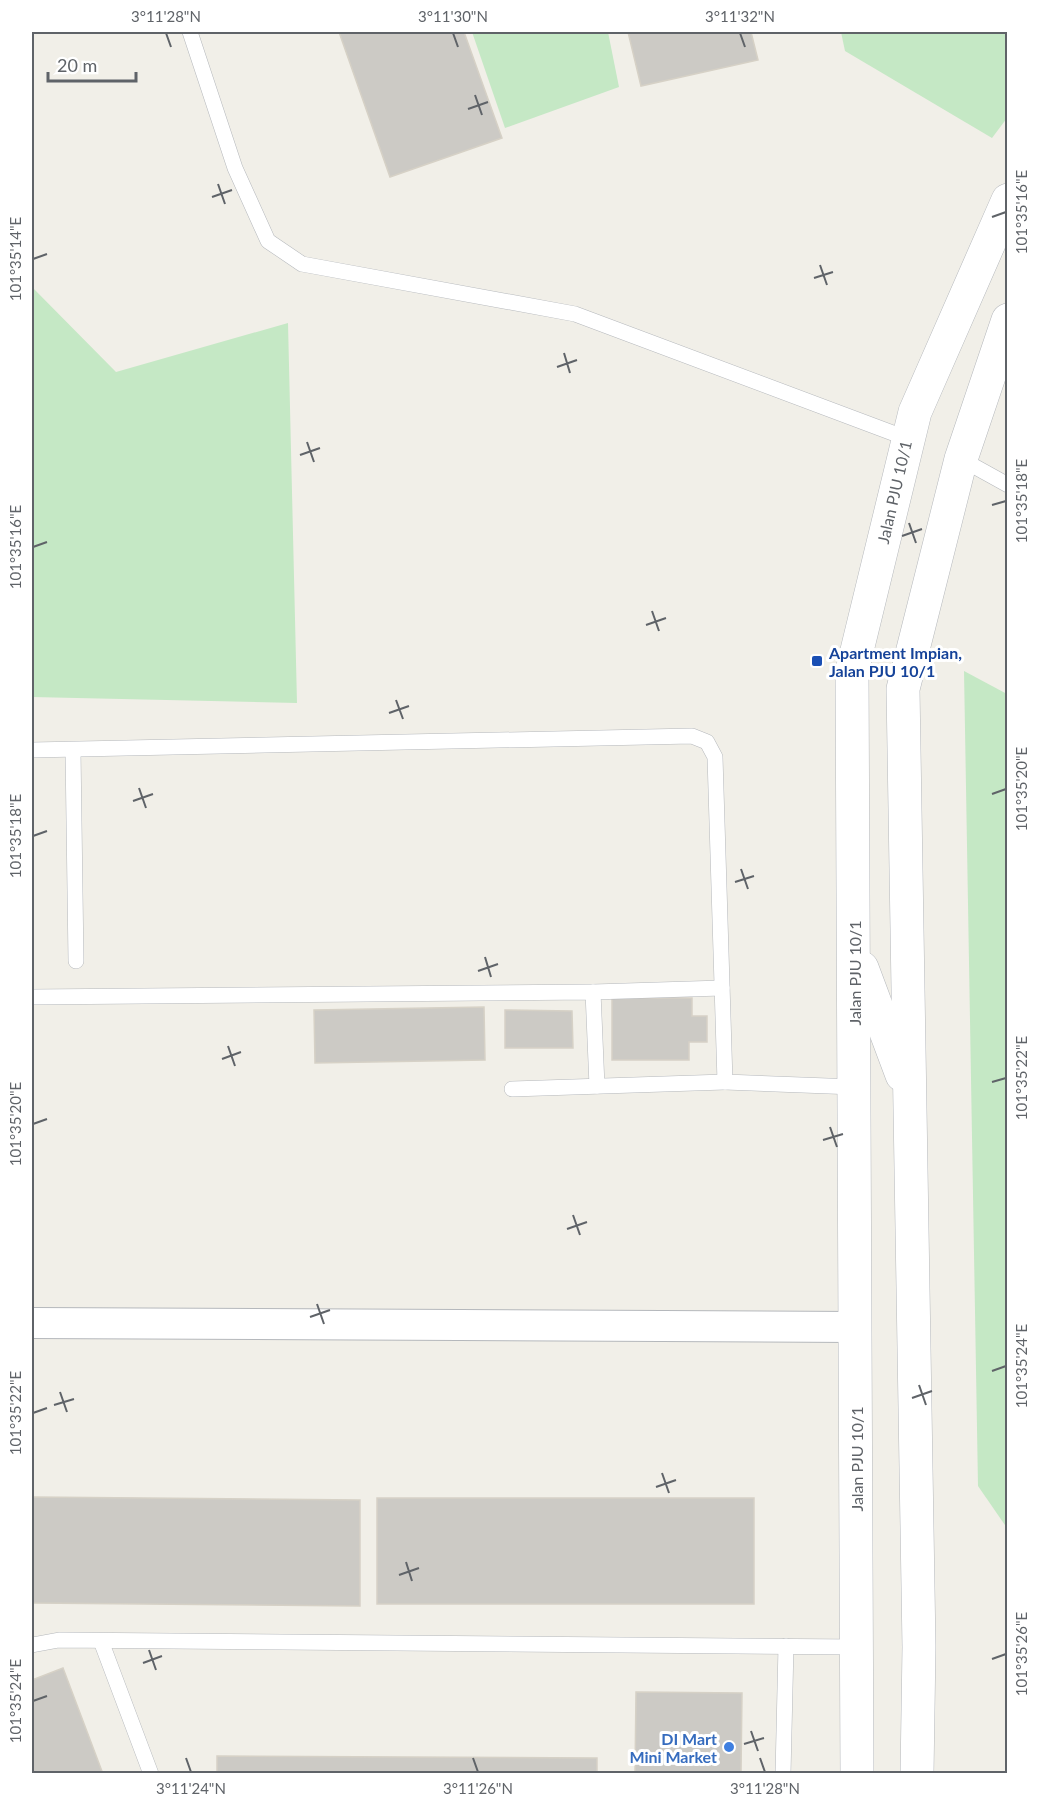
<svg xmlns="http://www.w3.org/2000/svg" width="1039" height="1805" viewBox="0 0 1039 1805" font-family="Lato,sans-serif">
	<style>
		.green { fill: #c5e8c5 }
		.building { fill: #cccac5; stroke: #d6d1c6; stroke-width: 1.5 }
		.lines { fill: none; stroke-linecap: round; stroke-linejoin: round }
		.service-casing { stroke: #b5b8bc; stroke-width: 16 }
		.minor-casing { stroke: #b5b8bc; stroke-width: 32 }
		.tertiary-casing { stroke: #b5b8bc; stroke-width: 34 }
		.service { stroke: #fff; stroke-width: 15 }
		.minor { stroke: #fff; stroke-width: 30 }
		.tertiary { stroke: #fff; stroke-width: 33 }
		.ticks { fill: none; stroke: #5f6368; stroke-width: 2 }
		.transit-dot { fill: #1a4fb4; stroke: #fff; stroke-width: 2 }
		.shop-dot { fill: #3f7fe0; stroke: #fff; stroke-width: 2 }
		.labels { text-anchor: middle; dominant-baseline: central; stroke-width: 6; stroke-linejoin: round; paint-order: stroke }
		.street-label { font-size: 16px; fill: #5f6368; stroke: #fff }
		.transit-label { font-size: 16px; font-weight: bold; fill: #164399; stroke: #fff; text-anchor: start }
		.shop-label { font-size: 16px; font-weight: bold; fill: #366cbe; stroke: #fff; text-anchor: end }
		.neatline { fill: none; stroke: #5f6368; stroke-width: 2 }
		.ticks-label { font-size: 15px; text-anchor: middle; fill: #5f6368 }
	</style>
	<rect width="100%" height="100%" fill="#f1efe8"/>
	<g class="green">
		<polygon points="472,32 608,32 619,87 505,128"/>
		<polygon points="841,32 1007,32 1007,118 992,138 845,51"/>
		<polygon points="32,287 116,372 288,323 297,703 32,697"/>
		<polygon points="964,671 1007,694 1007,1528 978,1486"/>
	</g>
	<g class="building">
		<polygon points="339,32 464,32 502,138 390,177"/>
		<polygon points="628,32 751,32 758,60 641,86"/>
		<polygon points="612,998 692,998 692,1016 707,1016 707,1042 689,1042 689,1060 612,1060"/>
		<polygon points="484,1007 485,1060 315,1063 314,1010"/>
		<polygon points="505,1010 572,1011 573,1048 505,1048"/>
		<polygon points="32,1497 360,1500 360,1606 32,1603"/>
		<rect x="377" y="1498" width="377" height="106"/>
		<polygon points="63,1668 103,1774 32,1774 32,1680"/>
		<polygon points="636,1692 742,1693 741,1774 635,1774"/>
		<polygon points="217,1756 597,1758 597,1774 217,1774"/>
	</g>
	<g class="lines">
		<g class="service-casing">
			<g id="service">
				<polyline points="190,32 235,168 268,241 302,264 575,314 906,438"/>
				<polyline points="961,459 1008,485"/>
				<polyline points="32,750 692,736 707,742 715,757 725,1082 855,1087"/>
				<polyline points="73,751 76,961"/>
				<polyline points="593,992 722,988"/>
				<polyline points="32,997 593,992 597,1086"/>
				<polyline points="512,1089 725,1082"/>
				<polyline points="101,1641 151,1774"/>
				<polyline points="32,1645 59,1640 857,1647"/>
				<polyline points="783,1774 786,1646"/>
			</g>
		</g>
		<g class="minor-casing">
			<polyline id="minor" points="32,1323 855,1327"/>
		</g>
		<g class="tertiary-casing">
			<g id="tertiary">
				<polyline points="862,968 902,1075"/>
				<polyline points="857,1774 852,671 915,412 1008,200"/>
				<polyline points="917,1774 919,1647 903,689 961,459 1008,320"/>
			</g>
		</g>
		<use href="#service" class="service"/>
		<use href="#minor" class="minor"/>
		<use href="#tertiary" class="tertiary"/>
	</g>
	<path class="ticks" d="M166,33L171,47M453,33L458,47M740,33L745,47M475,95L482,115M468,109L488,102M218,184L225,204M212,197L232,190M992,217L1006,212M33,259L47,254M820,265L827,285M814,278L833,272M564,353L570,373M557,367L577,360M307,442L314,462M300,455L320,448M992,505L1006,501M909,523L916,543M902,536L922,529M33,547L47,542M652,611L659,631M646,625L666,618M396,700L403,719M389,713L409,706M139,788L146,808M992,794L1006,789M133,801L153,794M33,836L47,831M741,869L748,889M735,882L754,876M485,957L491,977M478,971L498,964M228,1046L235,1066M222,1059L241,1052M992,1082L1006,1078M33,1124L47,1119M830,1127L837,1147M823,1140L843,1134M573,1215L580,1235M567,1229L587,1222M317,1304L324,1324M310,1317L330,1310M992,1371L1006,1366M919,1385L926,1405M60,1392L67,1412M912,1398L932,1391M54,1405L74,1399M33,1413L47,1408M662,1473L669,1493M656,1487L676,1480M406,1562L412,1581M399,1575L419,1568M149,1650L156,1670M992,1659L1006,1654M143,1663L162,1656M33,1701L47,1696M751,1731L758,1751M744,1744L764,1738M186,1758L191,1772M473,1758L478,1772M760,1758L765,1772"/>
	<rect class="transit-dot" x="811" y="655" width="12" height="12" rx="3"/>
	<circle class="shop-dot" cx="729" cy="1747" r="6"/>
	<g class="labels">
		<g class="street-label">
			<text transform="translate(894 492) rotate(-77)">Jalan PJU 10/1</text>
			<text transform="translate(854 973) rotate(-90)">Jalan PJU 10/1</text>
			<text transform="translate(856 1459) rotate(-90)">Jalan PJU 10/1</text>
		</g>
		<g class="transit-label">
			<text x="829" y="652">Apartment Impian,<tspan x="829" dy="18">Jalan PJU 10/1</tspan></text>
		</g>
		<g class="shop-label">
			<text x="717" y="1738">DI Mart<tspan x="717" dy="18">Mini Market</tspan></text>
		</g>
	</g>
	<rect width="1039" height="1805" fill="none" stroke="#ffffff" stroke-width="66"/>
	<path d="M48 72v9h88v-9" fill="none" stroke="#5f6368" stroke-width="3"/>
	<text x="57" y="72" font-size="18" fill="#5f6368" stroke="#ffffff" stroke-width="4.5" paint-order="stroke">20 m</text>
	<rect x="33" y="33" width="973" height="1739" class="neatline"/>
	<g class="ticks-label">
		<text x="166" y="22">3°11'28"N</text>
		<text x="453" y="22">3°11'30"N</text>
		<text x="740" y="22">3°11'32"N</text>
		<text transform="translate(1022 212) rotate(-90)" y="5">101°35'16"E</text>
		<text transform="translate(16 259) rotate(-90)" y="5">101°35'14"E</text>
		<text transform="translate(1022 501) rotate(-90)" y="5">101°35'18"E</text>
		<text transform="translate(16 547) rotate(-90)" y="5">101°35'16"E</text>
		<text transform="translate(1022 789) rotate(-90)" y="5">101°35'20"E</text>
		<text transform="translate(16 836) rotate(-90)" y="5">101°35'18"E</text>
		<text transform="translate(1022 1078) rotate(-90)" y="5">101°35'22"E</text>
		<text transform="translate(16 1124) rotate(-90)" y="5">101°35'20"E</text>
		<text transform="translate(1022 1366) rotate(-90)" y="5">101°35'24"E</text>
		<text transform="translate(16 1413) rotate(-90)" y="5">101°35'22"E</text>
		<text transform="translate(1022 1654) rotate(-90)" y="5">101°35'26"E</text>
		<text transform="translate(16 1701) rotate(-90)" y="5">101°35'24"E</text>
		<text x="191" y="1794">3°11'24"N</text>
		<text x="478" y="1794">3°11'26"N</text>
		<text x="765" y="1794">3°11'28"N</text>
	</g>
</svg>
